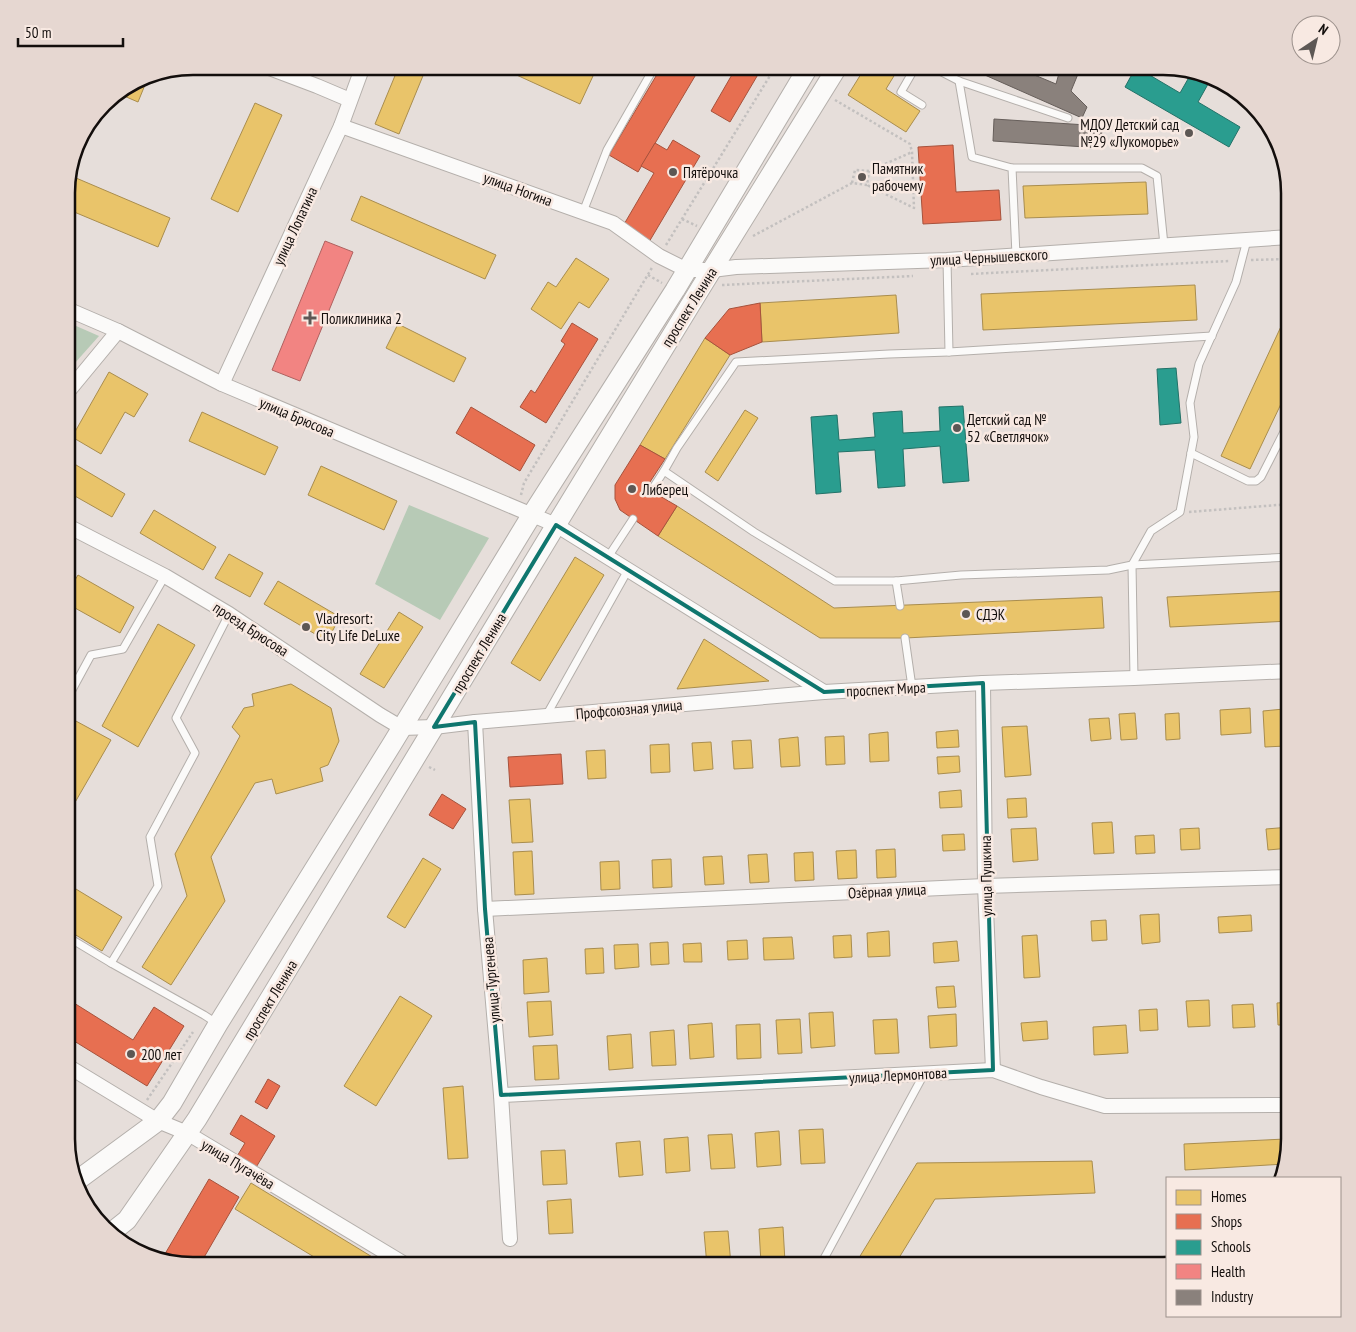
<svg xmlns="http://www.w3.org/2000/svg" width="1356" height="1332" viewBox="0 0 1356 1332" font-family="'PT Sans Narrow',sans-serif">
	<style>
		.green { fill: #b7cab6 }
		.homes { fill: #e9c46a; stroke: #a98d4e }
		.shops { fill: #e76f51; stroke: #a7523c }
		.schools { fill: #2a9d8f; stroke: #237268 }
		.health { fill: #f28482; stroke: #af615f }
		.industry { fill: #8a817c; stroke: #665e5a }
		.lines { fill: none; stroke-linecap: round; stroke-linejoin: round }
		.lane-casing { stroke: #b4afab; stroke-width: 9 }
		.street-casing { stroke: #b4afab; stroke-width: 16 }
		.secondary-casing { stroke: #b4afab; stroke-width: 21 }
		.path { stroke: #c3c0bf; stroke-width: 2.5; stroke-dasharray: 2.5 2.5; stroke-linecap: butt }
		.lane { stroke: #fbfaf9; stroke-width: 7 }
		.street { stroke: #fbfaf9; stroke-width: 14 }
		.secondary { stroke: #fbfaf9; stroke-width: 19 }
		.marked { fill: none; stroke: #0f766e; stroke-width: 4; stroke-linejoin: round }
		.poi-dot { fill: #5d5754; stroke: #f8e9e2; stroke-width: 2 }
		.labels { text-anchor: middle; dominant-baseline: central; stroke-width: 5; stroke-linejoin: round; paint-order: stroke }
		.poi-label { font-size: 15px; fill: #130e0c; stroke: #f8e9e2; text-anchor: start }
		.street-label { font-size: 15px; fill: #130e0c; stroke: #f8e9e2 }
		.rim { fill: none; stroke: #130e0c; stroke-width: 2.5 }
	</style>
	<rect width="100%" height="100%" fill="#e6deda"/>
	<g class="green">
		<polygon points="67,322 99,336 66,373"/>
		<polygon points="409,505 489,538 440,620 375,584"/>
	</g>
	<g class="homes">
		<polygon points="399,66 427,66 399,134 375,124"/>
		<polygon points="513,66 571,66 593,76 580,104 510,72"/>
		<polygon points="866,66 900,66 886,89 920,111 906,132 848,95"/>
		<polygon points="149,75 138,102 117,93 145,76"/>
		<polygon points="255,103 282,115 238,212 211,199"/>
		<polygon points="69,175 170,218 158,247 67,209 67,185"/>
		<polygon points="1146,182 1148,214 1025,218 1023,186"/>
		<polygon points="361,196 496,255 485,279 351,220"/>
		<polygon points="576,258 609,279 589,308 579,302 561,329 531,309 548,282 556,287"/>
		<polygon points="1195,285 1197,320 983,330 981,294"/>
		<polygon points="896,295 899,333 762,342 760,303"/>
		<polygon points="1284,320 1290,323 1290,385 1250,469 1221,456"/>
		<polygon points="398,324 466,358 454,382 386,348"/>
		<polygon points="705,338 730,355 665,459 640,445"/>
		<polygon points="109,372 148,394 134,417 125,412 101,454 72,437"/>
		<polygon points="745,410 758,418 718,481 705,472"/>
		<polygon points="202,412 278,447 265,475 189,441"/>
		<polygon points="66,459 125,494 112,517 66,491"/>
		<polygon points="321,466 397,501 384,530 308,495"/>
		<polygon points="677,506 834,608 1102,597 1104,628 905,638 820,638 658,536"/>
		<polygon points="154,510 216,547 203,570 140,533"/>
		<polygon points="229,554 263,573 250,597 215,578"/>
		<polygon points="575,557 604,575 540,681 511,663"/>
		<polygon points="78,575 134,607 120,633 66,603 66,595"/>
		<polygon points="278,581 340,617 327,641 264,604"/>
		<polygon points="1290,591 1290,621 1170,627 1167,597"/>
		<polygon points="399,612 423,627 384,688 360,674"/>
		<polygon points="158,624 195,645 138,747 102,726"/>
		<polygon points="704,639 769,681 677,689"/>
		<polygon points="291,684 331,708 339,741 328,765 320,768 323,781 276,794 272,779 255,783 211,857 225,901 171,985 142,967 187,896 175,854 240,736 232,727 244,708 254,706 252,694"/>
		<polygon points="1250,708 1251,733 1221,735 1220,710"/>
		<polygon points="1284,709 1286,746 1265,747 1263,711"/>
		<polygon points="1135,713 1137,739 1121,740 1119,714"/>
		<polygon points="1179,713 1180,739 1166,740 1165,714"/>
		<polygon points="1109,718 1111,739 1091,741 1089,719"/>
		<polygon points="74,720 111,740 66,818 66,733"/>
		<polygon points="1027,726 1031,775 1005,777 1002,727"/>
		<polygon points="958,730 959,747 937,748 936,732"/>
		<polygon points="888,732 889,761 870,762 869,734"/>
		<polygon points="844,736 845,764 826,765 825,737"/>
		<polygon points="798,737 800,766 781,767 779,739"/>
		<polygon points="751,740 753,768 734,769 732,741"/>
		<polygon points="711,742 713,769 694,771 692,743"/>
		<polygon points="669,744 670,772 651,773 650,745"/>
		<polygon points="605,750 606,778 588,779 586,751"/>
		<polygon points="959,756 960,772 938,774 937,757"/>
		<polygon points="961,790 962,807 940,808 939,792"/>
		<polygon points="1026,798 1027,817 1008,818 1007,799"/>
		<polygon points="530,799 533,842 512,843 509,800"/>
		<polygon points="1112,822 1114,853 1094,854 1092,823"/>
		<polygon points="1290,827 1290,848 1268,850 1266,829"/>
		<polygon points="1036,828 1038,860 1013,862 1011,829"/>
		<polygon points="1199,828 1200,849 1181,850 1180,829"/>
		<polygon points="964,834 965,850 943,851 942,835"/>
		<polygon points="1154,835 1155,853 1136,854 1135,836"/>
		<polygon points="895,849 896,877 877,878 876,850"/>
		<polygon points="856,850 857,878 838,879 836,851"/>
		<polygon points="532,851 534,894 515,895 513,852"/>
		<polygon points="813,852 814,880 795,881 794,853"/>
		<polygon points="767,854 769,882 750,883 748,855"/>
		<polygon points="722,856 724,884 705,885 703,857"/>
		<polygon points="423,858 441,869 405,928 387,917"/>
		<polygon points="671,859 672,887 653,888 652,860"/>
		<polygon points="619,861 620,889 601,890 600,862"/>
		<polygon points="66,883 122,917 102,951 66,929"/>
		<polygon points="1159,914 1160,942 1142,944 1140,915"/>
		<polygon points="1251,915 1252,931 1219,933 1218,917"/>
		<polygon points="1106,920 1107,940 1092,941 1091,921"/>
		<polygon points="889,931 890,956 868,957 867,933"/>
		<polygon points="851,935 852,957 834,958 833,936"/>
		<polygon points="1037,935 1040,977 1024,978 1022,936"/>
		<polygon points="792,937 794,959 764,960 763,938"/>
		<polygon points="747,940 748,959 728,960 727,941"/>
		<polygon points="957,941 959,961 934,963 933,943"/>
		<polygon points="668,942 669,964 651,965 650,943"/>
		<polygon points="701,943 702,962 684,962 683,944"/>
		<polygon points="638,944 639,967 615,969 614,945"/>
		<polygon points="603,948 604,973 586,974 585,949"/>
		<polygon points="547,958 549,992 524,994 523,960"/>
		<polygon points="954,986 956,1007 938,1008 936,987"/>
		<polygon points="400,996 432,1016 376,1106 344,1086"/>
		<polygon points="1209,1000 1210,1026 1188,1027 1186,1001"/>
		<polygon points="551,1001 553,1035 529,1037 527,1002"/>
		<polygon points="1290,1002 1290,1025 1278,1025 1277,1003"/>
		<polygon points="1253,1004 1255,1027 1233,1028 1232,1005"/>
		<polygon points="1157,1009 1158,1030 1140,1031 1139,1010"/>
		<polygon points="833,1012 835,1046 811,1048 809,1013"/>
		<polygon points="956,1014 957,1046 930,1048 928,1016"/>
		<polygon points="800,1019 802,1053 778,1054 776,1020"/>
		<polygon points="897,1019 899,1053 875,1054 873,1020"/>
		<polygon points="1047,1021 1048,1039 1023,1041 1021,1023"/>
		<polygon points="712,1023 714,1057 690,1059 688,1025"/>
		<polygon points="760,1024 761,1058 737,1059 736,1025"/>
		<polygon points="1126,1025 1128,1053 1094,1055 1093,1027"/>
		<polygon points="674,1030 676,1065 652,1066 650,1032"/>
		<polygon points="631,1034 633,1068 609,1070 607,1036"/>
		<polygon points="557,1045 559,1079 535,1080 533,1046"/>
		<polygon points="463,1086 468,1158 448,1159 443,1088"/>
		<polygon points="823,1129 825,1163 801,1164 799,1130"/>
		<polygon points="779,1131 781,1165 757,1167 755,1133"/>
		<polygon points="732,1134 735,1168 711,1169 708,1135"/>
		<polygon points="688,1137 690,1171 666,1173 664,1139"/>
		<polygon points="1285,1139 1286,1152 1287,1152 1285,1164 1185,1170 1184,1144"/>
		<polygon points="640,1141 643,1175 619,1177 616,1143"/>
		<polygon points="565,1150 567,1184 543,1185 541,1151"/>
		<polygon points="1092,1161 1095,1193 935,1199 894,1266 854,1266 917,1163"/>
		<polygon points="251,1183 387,1266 329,1266 235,1209"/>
		<polygon points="571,1199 573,1233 549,1234 547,1201"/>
		<polygon points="783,1227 785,1262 761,1263 759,1229"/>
		<polygon points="728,1231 731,1265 707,1266 704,1232"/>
	</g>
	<g class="shops">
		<polygon points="662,66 701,66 638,172 609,155"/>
		<polygon points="737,66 763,66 730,122 711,111"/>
		<polygon points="673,140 700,156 649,242 623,226 654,173 641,166 655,143 667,150"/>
		<polygon points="953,145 956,192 999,190 1001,220 923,224 918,147"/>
		<polygon points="760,303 762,342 730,355 705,338 729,309"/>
		<polygon points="572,323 598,339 546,423 520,407 531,390 535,393 565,344 561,341"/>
		<polygon points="471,407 535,445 520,471 456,433"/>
		<polygon points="640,445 665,459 646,488 677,506 658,536 620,510 615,499 615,485"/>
		<polygon points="561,754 563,784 510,787 508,757"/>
		<polygon points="442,794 466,809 453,829 429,815"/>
		<polygon points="66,998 133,1040 154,1007 184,1026 147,1086 66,1036"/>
		<polygon points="268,1079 280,1086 267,1109 255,1102"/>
		<polygon points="241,1115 275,1136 255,1169 236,1158 245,1143 230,1134"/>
		<polygon points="209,1179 239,1197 199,1266 162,1259"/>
	</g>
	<g class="schools">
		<polygon points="1136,67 1180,93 1192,72 1212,77 1198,102 1240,127 1229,147 1125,87"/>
		<polygon points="1176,368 1181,423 1160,425 1157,369"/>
		<polygon points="963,406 969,481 943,483 940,446 903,449 905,486 878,488 875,450 838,452 841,492 816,494 811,417 837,415 839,440 875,437 873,413 902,411 903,433 940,431 939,407"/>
	</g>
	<polygon class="health" points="325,241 353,252 300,381 272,370"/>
	<g class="industry">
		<polygon points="970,66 1013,66 1056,84 1061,66 1082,66 1078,74 1071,91 1087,107 1082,118 969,68"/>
		<polygon points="994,119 1102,126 1101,148 993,141"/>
	</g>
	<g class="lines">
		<g class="lane-casing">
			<g id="lane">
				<polyline points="916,66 901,92 922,105"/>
				<polyline points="930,66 959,81 1068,118"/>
				<polyline points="959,81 972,157 1012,168 1016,255"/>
				<polyline points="1012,168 1142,168 1157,176 1164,245"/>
				<polyline points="583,212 607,150 655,66"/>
				<polyline points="947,260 949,352 889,354 736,362 677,448 664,471 754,532 835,581 896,581 961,575 1108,570 1132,565 1290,557"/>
				<polyline points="949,352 1212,336"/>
				<polyline points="1191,453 1248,481 1256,481 1261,477 1290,420"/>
				<polyline points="651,491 664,471"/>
				<polyline points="608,557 633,519"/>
				<polyline points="896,581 900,606"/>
				<polyline points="905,638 912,687"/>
				<polyline points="1134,678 1132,565 1151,531 1180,512 1194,437 1190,403 1199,364 1236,282 1247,240"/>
				<polyline points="66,701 91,655 123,649 165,576"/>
				<polyline points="546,716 628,570"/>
				<polyline points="66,936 111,963 158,886 150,837 195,753 176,718 229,614"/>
				<polyline points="111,963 204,1015 218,1024"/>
				<polyline points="820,1266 924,1074"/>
			</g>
		</g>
		<g class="street-casing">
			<g id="street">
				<polyline points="264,66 317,86 350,100"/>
				<polyline points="341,126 613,223 659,256 687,270 712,270 736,267 947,260 1290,237"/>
				<polyline points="67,309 118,331 222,384 556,525 824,692"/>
				<polyline points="222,384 341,126 363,66"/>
				<polyline points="66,394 118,331"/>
				<polyline points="66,525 165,576 229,614 380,715 402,728 434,727 475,722 824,692 983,683 1134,678 1290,671"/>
				<polyline points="983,683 985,886 993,1070"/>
				<polyline points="475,722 485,909 501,1095 510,1239"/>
				<polyline points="485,909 985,886 1290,877"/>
				<polyline points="66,1065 158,1121 187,1133 408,1266"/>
				<polyline points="501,1095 993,1070 1041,1087 1105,1106 1290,1105"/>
			</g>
		</g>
		<g class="secondary-casing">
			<g id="secondary">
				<polyline points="75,1182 158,1121 172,1103 218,1024 392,744 531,516 675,290 809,66"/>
				<polyline points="112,1232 127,1220 197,1119 556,525 700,289 838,66"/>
			</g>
		</g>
		<g class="path">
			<polyline points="835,100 910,144 912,152 914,208 867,185"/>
			<polyline points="852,183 855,170 869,171 912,152"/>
			<polyline points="682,219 697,226"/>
			<polyline points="753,236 852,183 867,185 869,171"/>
			<polyline points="666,245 776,66"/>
			<polyline points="1251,260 1290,259"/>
			<polyline points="971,274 1230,261"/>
			<polyline points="648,275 662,283"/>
			<polyline points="722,285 913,276"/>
			<polyline points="521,495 524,483 653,266"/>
			<polyline points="1189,512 1290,504"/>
			<polyline points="429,767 435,770"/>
			<polyline points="147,1100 193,1032"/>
		</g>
		<use href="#lane" class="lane"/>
		<use href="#street" class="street"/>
		<use href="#secondary" class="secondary"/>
	</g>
	<path class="marked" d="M556,525L824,692L983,683L993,1070L501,1095L485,909L475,722L434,727Z"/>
	<g class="poi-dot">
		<circle cx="1189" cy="133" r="5"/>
		<circle cx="673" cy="172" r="5"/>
		<circle cx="862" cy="177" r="5"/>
		<path d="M307.5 310.5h5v5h5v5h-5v5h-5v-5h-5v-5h5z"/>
		<circle cx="957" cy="428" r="5"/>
		<circle cx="632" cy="489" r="5"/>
		<circle cx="966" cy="614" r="5"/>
		<circle cx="306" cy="627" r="5"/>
		<circle cx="131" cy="1054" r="5"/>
	</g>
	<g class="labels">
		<g class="poi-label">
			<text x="1179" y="124" text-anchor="end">МДОУ Детский сад<tspan x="1179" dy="17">№29 «Лукоморье»</tspan></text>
			<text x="872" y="168">Памятник<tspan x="872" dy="17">рабочему</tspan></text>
			<text x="683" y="172">Пятёрочка</text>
			<text x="321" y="318">Поликлиника 2</text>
			<text x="967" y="419">Детский сад №<tspan x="967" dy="17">52 «Светлячок»</tspan></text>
			<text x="642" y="489">Либерец</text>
			<text x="976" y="614">СДЭК</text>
			<text x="316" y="618">Vladresort:<tspan x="316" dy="17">City Life DeLuxe</tspan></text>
			<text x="141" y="1054">200 лет</text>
		</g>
		<g class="street-label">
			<text transform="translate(518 189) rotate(20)">улица Ногина</text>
			<text transform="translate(295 226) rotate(-65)">улица Лопатина</text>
			<text transform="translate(989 257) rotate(-3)">улица Чернышевского</text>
			<text transform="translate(689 307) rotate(-58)">проспект Ленина</text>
			<text transform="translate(297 417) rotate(23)">улица Брюсова</text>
			<text transform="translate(251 629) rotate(33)">проезд Брюсова</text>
			<text transform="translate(479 653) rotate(-59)">проспект Ленина</text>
			<text transform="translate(886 689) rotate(-3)">проспект Мира</text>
			<text transform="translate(629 709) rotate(-5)">Профсоюзная улица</text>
			<text transform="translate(986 876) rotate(-91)">улица Пушкина</text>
			<text transform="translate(887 891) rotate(-3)">Озёрная улица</text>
			<text transform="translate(491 980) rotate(-95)">улица Тургенева</text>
			<text transform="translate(270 1000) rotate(-59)">проспект Ленина</text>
			<text transform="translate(898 1075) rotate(-3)">улица Лермонтова</text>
			<text transform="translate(238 1164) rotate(31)">улица Пугачёва</text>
		</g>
	</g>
	<path d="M0 0H1356V1332H0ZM193 75H1163A118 118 0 0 1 1281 193V1139A118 118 0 0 1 1163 1257H193A118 118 0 0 1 75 1139V193A118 118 0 0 1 193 75Z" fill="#e6d7d1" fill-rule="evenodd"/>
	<path class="rim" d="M193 75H1163A118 118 0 0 1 1281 193V1139A118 118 0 0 1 1163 1257H193A118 118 0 0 1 75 1139V193A118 118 0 0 1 193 75Z"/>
	<rect x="1166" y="1177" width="175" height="140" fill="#f8e9e2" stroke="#9c918c"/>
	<rect x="1176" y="1190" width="25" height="15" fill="#e9c46a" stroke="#9c918c"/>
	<text x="1211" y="1202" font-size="15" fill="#130e0c">Homes</text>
	<rect x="1176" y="1214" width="25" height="15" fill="#e76f51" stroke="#9c918c"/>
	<text x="1211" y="1227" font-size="15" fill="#130e0c">Shops</text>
	<rect x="1176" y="1240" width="25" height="15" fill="#2a9d8f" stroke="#9c918c"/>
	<text x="1211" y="1252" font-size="15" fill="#130e0c">Schools</text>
	<rect x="1176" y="1264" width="25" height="15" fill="#f28482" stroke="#9c918c"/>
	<text x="1211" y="1277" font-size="15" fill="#130e0c">Health</text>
	<rect x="1176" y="1290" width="25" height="15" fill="#8a817c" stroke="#9c918c"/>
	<text x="1211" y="1302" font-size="15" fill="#130e0c">Industry</text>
	<g transform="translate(1316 40) rotate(35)"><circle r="24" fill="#f8e9e2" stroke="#9c918c"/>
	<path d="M0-4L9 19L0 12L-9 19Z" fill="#5d5754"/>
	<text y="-8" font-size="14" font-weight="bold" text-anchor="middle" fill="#130e0c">N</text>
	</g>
	<path d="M18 38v8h105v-8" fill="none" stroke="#130e0c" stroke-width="2.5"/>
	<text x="25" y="38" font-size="15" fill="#130e0c" stroke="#f8e9e2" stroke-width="4" paint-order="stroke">50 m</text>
</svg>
